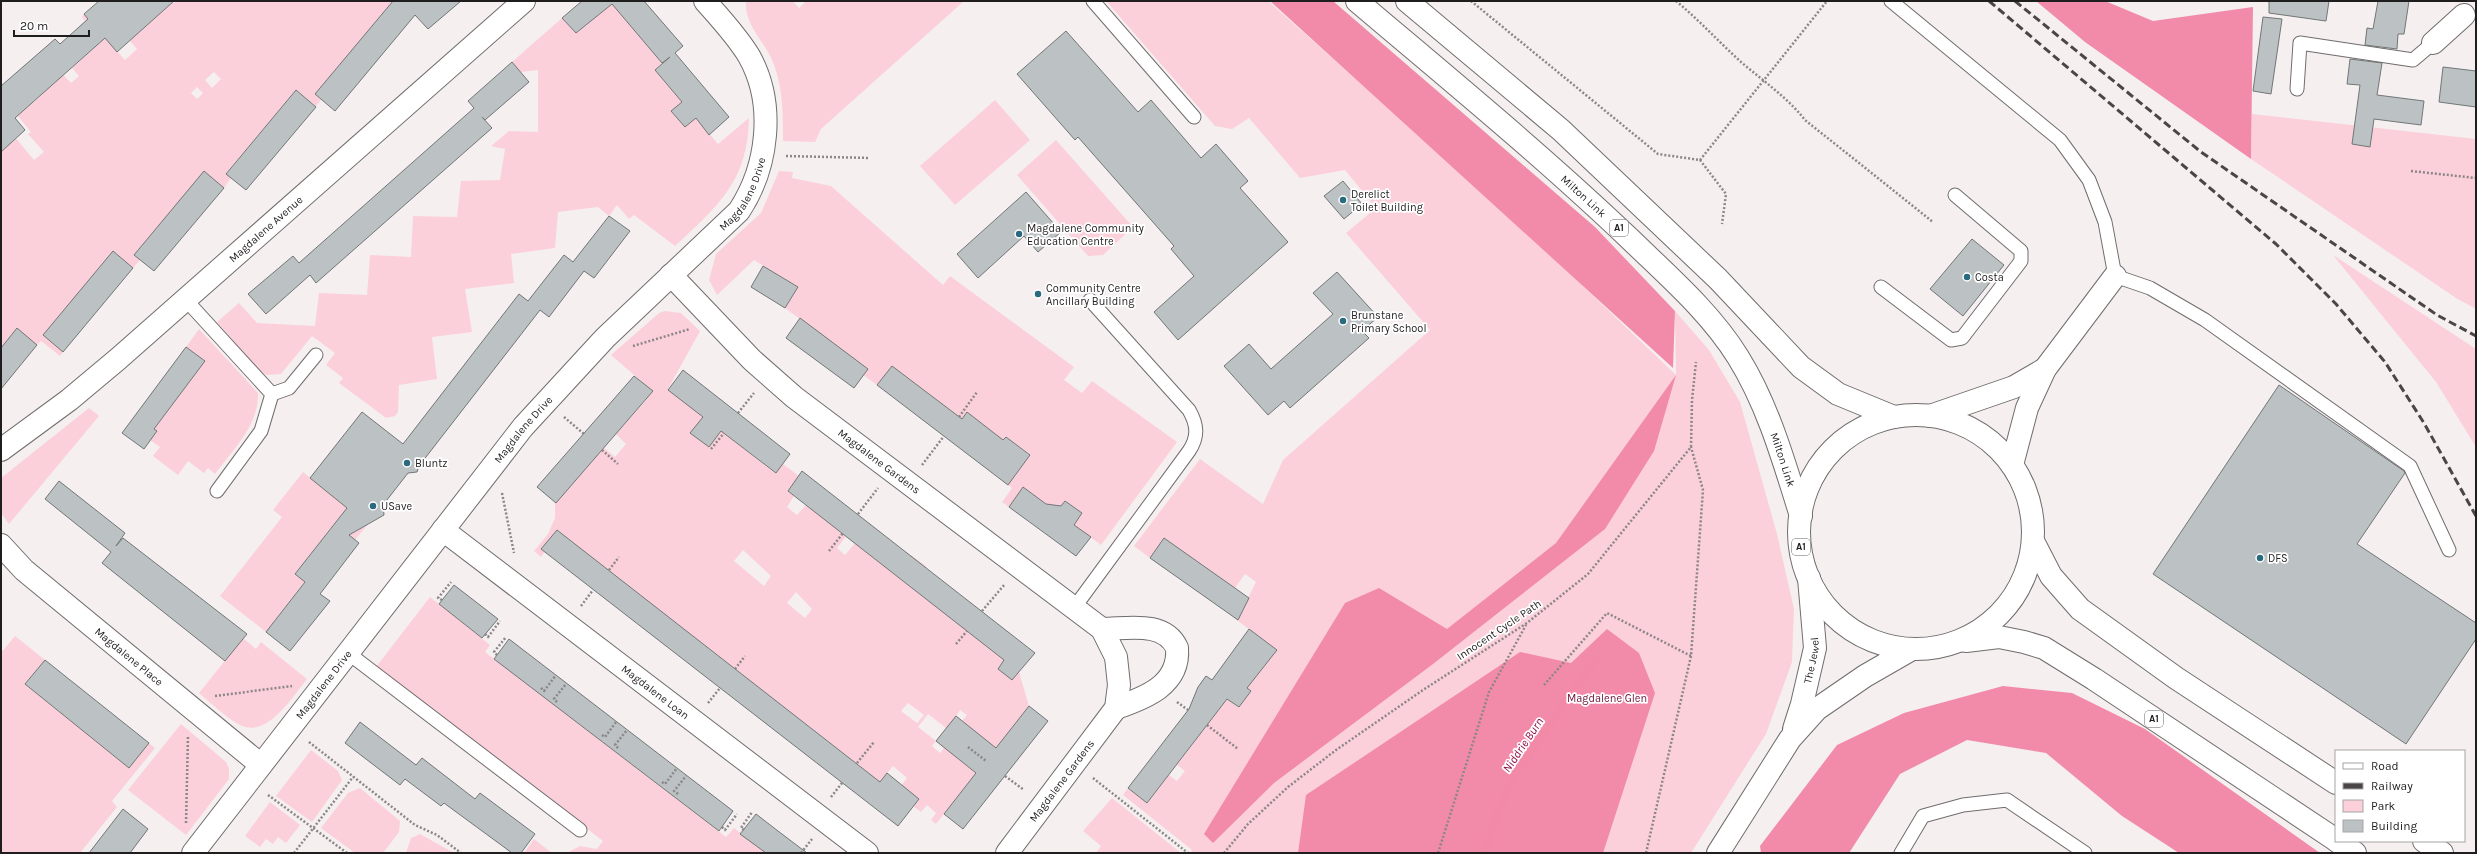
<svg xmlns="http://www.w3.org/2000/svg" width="2477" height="854" viewBox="0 0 2477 854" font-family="Karla,sans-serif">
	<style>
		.green { fill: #fcd0da; fill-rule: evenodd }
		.forest { fill: #f28ba9 }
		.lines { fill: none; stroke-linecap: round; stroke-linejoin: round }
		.stream { stroke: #f189a7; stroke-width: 7 }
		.building { fill: #bcc1c3; stroke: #717677 }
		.lane-casing { stroke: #716c6d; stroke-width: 15 }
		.street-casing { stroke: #716c6d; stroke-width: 24 }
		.primary-casing { stroke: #716c6d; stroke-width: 24 }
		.path { stroke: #8b8687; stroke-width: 2.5; stroke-dasharray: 2 2; stroke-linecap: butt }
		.lane { stroke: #fff; stroke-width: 13 }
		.street { stroke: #fff; stroke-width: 22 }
		.primary { stroke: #fff; stroke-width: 22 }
		.rail { stroke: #4a4647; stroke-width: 3; stroke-dasharray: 8 4; stroke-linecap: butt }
		.poi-dot { fill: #296a7e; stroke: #fff; stroke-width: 1.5 }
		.labels { text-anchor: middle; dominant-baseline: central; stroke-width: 3.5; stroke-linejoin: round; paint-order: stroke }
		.shield { fill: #fff; stroke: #636162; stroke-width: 1 }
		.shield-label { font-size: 10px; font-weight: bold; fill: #201d1e }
		.street-label { font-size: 11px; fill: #201d1e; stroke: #fff }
		.poi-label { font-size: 11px; fill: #201d1e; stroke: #fff; text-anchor: start }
		.park-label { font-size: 11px; fill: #6e1237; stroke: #fff }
		.water-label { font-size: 12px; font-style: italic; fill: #8d1147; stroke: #fff }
	</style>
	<rect width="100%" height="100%" fill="#f5eff0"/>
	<g class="green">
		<path d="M172,1L174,3L177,1H408L391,4L315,94L321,100L316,106L296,90L226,173L231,178L224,188L169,213L134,255L140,260L133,268L113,252L43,335L63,352L60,356L41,341L37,345L17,329L1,348V151L4,124L34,160L44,152L28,134L31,132L1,96V93L33,103L43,94L42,91L43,53L71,83L79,76L72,68L94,48L77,29L85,21L82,17L84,14L125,60L137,49L123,33L140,31ZM214,72L221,79L212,88L205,80ZM197,87L203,93L197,99L191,93Z"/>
		<path d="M582,1H610L662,63L655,70L682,102L671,111L685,127L696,118L718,144L749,118C748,181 718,206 675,246L634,215L629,219L617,205L609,216L598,207L558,212L555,248L511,254L514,283L465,289L472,332L432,337L437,379L399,385L398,412L395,416L386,418L339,383L343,378L326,365L335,353L312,336L281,374L266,375L259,370L217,322L239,303L257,323L315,326L319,293L367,295L370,255L411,257L413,216L457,217L461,181L500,180L505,149L491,146L509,131L538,132V70L521,72L512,62L562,18L576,33L588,24L574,8Z"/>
		<path d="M746,1H793L799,8L806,1H964L821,129L815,142L783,141C783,115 783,89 774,65C766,42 744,26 746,1Z"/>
		<polygon points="1106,1 1268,1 1500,207 1676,375 1675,311 1709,350 1740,402 1777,534 1794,609 1792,662 1766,734 1691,853 1190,853 1192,850 1123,795 1128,788 1147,803 1169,775 1177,781 1185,771 1177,765 1227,699 1239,707 1251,691 1240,683 1277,650 1234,618 1248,598 1256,582 1245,574 1235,588 1164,538 1150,558 1134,546 1200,459 1263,504 1283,460 1430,330 1346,233 1376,208 1345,170 1300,178 1249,118 1232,129 1215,126"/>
		<polygon points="995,100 1030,140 955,205 920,166"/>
		<polygon points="2252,114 2476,139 2476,309 2456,298 2251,159"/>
		<polygon points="1056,140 1133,227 1103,255 1088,256 1017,175"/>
		<polygon points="779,171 793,172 792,178 831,186 943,285 950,276 1074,367 1064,380 1082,393 1092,381 1177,442 1101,545 1074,525 1082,513 1065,501 1057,512 1023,487 1009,507 1002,502 1012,488 1005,483 1012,473 1015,475 1030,454 1006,437 998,447 976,419 967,412 962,419 892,366 877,385 863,375 868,369 785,308 798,287 754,260 717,295 709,280 716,254 761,213"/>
		<polygon points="2333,255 2476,349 2476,447 2436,382"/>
		<path d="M665,311L681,313L700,331L668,389L703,417L691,433L709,447L721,431L775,473L783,464L799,476L788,491L794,496L787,507L797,515L806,505L846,536L837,548L845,555L855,543L896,574L911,555L927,567L912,586L1004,660L998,669L1014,668L1019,672L1029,706L996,748L973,753L964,764L976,773L936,824L931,820L936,813L927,805L921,812L895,793L907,778L893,766L880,782L805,723L790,742L776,731L790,712L682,628L667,647L648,632L663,613L557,530L542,549L545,551L541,557L534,551L548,534L555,518V503L604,448L615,457L626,444L616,434L646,400L649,388L611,355L659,313ZM743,550L771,576L764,586L734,561ZM796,592L812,609L805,618L787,603ZM908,703L924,715L917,723L901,711ZM960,710L967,715L962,721L956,716ZM928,714L946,728L936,741L918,727ZM936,741L944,748L940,753L932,746Z"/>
		<path d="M199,329L258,393C259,425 233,450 215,474L208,468L204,473L188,461L178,475L153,456L160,447L150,440L157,432L154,429L205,361L186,347Z"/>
		<polygon points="89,408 99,416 9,524 1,513 1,478"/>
		<polygon points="303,472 368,524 355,540 334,524 295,574 305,581 266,632 220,596 282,517 273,510"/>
		<polygon points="430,597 490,645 485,652 726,837 734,828 766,853 567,853 580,846 597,849 603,841 376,667"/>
		<polygon points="15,636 45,660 25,684 129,768 149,743 155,748 112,801 117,807 80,853 1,853 1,653"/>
		<path d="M243,638L256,649L261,642L307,679C293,696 266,741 238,724C224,716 211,703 199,693Z"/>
		<polygon points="181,724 226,762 229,769 229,779 186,835 128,790"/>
		<polygon points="311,750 338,771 342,780 312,822 276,796"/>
		<polygon points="360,788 400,821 399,832 383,853 355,853 321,828 348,793"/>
		<polygon points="1112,798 1181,853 1096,853 1101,846 1083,831"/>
		<polygon points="270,802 300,825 286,843 278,837 273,844 266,839 260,847 245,836"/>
		<polygon points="420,834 454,853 406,853 411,838"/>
		<polygon points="534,839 552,853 524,853"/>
	</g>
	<g class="forest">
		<polygon points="1270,1 1333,1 1595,227 1675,311 1673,368"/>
		<polygon points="2036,1 2105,1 2153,21 2253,7 2251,159 2085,42"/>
		<polygon points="1676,375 1654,451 1605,529 1433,664 1274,783 1213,843 1204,834 1345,603 1379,588 1447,629 1556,543"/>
		<polygon points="1607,629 1639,653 1655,693 1603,853 1298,853 1306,795 1520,652 1571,663"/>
		<polygon points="2003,686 2072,693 2145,729 2320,853 2179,853 2122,816 2046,753 1967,740 1900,774 1849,853 1761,853 1760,846 1837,745 1904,713"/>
	</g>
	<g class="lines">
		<polyline class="stream" points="1485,853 1499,809 1518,770 1597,658"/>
	</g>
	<g class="building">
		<polygon points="99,1 174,1 117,52 105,38 15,118 25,130 1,152 1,86 55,39 60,44 88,19 84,14"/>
		<polygon points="393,1 461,1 428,29 415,15 335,111 315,94"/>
		<polygon points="582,1 644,1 683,46 675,53 729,117 709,135 696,118 685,127 671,111 682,102 655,70 670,57 662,63 612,4 576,33 562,18"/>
		<polygon points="2269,1 2329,1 2326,21 2269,13"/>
		<polygon points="2378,1 2409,1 2404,34 2398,34 2397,49 2365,45 2367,28 2373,29"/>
		<polygon points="2263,17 2282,19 2271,94 2253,91"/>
		<polygon points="1066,31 1138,112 1151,100 1201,158 1216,144 1248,181 1240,188 1288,242 1178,340 1154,312 1194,276 1171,249 1174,246 1078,137 1075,140 1017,74"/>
		<polygon points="2350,59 2382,63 2377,95 2424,101 2421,125 2374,119 2370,147 2352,144 2360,85 2347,84"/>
		<polygon points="512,62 529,82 485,120 482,117 492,128 316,283 310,275 266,314 248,294 293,256 299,263 474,108 468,101"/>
		<polygon points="2443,67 2476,71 2476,107 2439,102"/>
		<polygon points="296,90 316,107 246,190 226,174"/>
		<polygon points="204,171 224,188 154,271 134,255"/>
		<polygon points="1343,181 1362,204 1344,219 1324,196"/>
		<polygon points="1026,192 1061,232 1038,252 1024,236 978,278 957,254"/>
		<polygon points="609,216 630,231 594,278 584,271 549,317 540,310 419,466 417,472 408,473 383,505 384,515 349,535 359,543 320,594 330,601 290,651 266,632 305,582 295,574 347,508 310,478 362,412 403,444 519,294 528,301 564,255 573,262"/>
		<polygon points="1972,239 2004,265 1963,316 1930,289"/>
		<polygon points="113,251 133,268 63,352 43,335"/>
		<polygon points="763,266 798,287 785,308 751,287"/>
		<polygon points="1337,272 1378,317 1362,331 1369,338 1290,408 1284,401 1268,415 1224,366 1249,344 1271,369 1333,314 1313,293"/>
		<polygon points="800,318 868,369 854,388 786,338"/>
		<polygon points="17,328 37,345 1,389 1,348"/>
		<polygon points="186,347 205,361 154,429 157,431 144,449 122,433"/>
		<polygon points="892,366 962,419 967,412 1003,440 1006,437 1030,455 1008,485 877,385"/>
		<polygon points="683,370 790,454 776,473 721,431 709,447 690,433 703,417 668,390"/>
		<polygon points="634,376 653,391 556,503 537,487"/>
		<polygon points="2279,385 2404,471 2405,473 2357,544 2476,623 2476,639 2406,744 2153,574"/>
		<polygon points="802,471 1035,653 1012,680 998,669 1004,660 788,491"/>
		<polygon points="59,481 125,533 116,546 123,538 247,634 225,661 102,563 111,552 45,499"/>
		<polygon points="1023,487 1046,504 1061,506 1065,501 1082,513 1074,525 1091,537 1076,556 1009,507"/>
		<polygon points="557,530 880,782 887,773 919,799 898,826 541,549"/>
		<polygon points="1164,538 1249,598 1238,620 1150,558"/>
		<polygon points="454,585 498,619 482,638 439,604"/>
		<polygon points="1249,629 1277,650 1247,688 1251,691 1239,707 1227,699 1147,803 1128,788 1189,709 1198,687 1206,676 1212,680"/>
		<polygon points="509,639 733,811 719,831 494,659"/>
		<polygon points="45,660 149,743 129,768 25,684"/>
		<polygon points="1029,706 1048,721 963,829 944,814 976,773 936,741 956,716 996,748"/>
		<polygon points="360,722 416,765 422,758 475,799 480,793 535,834 521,853 512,853 444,803 441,806 405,779 400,785 345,743"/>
		<polygon points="123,809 148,829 130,853 89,853"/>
		<polygon points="756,814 778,831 807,853 766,853 740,834"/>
	</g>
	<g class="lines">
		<g class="lane-casing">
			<g id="lane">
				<polyline points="1093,1 1194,117"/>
				<polyline points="1891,1 2060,140 2089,180 2105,222 2115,276 2150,288 2205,320 2410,466 2449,550"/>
				<polyline points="2297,89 2300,43 2413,60 2433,43"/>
				<polyline points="1881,287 1951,340 1962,338 2021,261 2021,251 1955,195"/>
				<polyline points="186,300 272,394 261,431 217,491"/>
				<polyline points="272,394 289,388 316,355"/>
				<path d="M1074,608L1189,451C1199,436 1197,424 1189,410L1090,300"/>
				<polyline points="348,653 580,830"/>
				<polyline points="1901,853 1923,816 1963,805 2007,800 2085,853"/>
			</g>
		</g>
		<g class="street-casing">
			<g id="street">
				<polyline points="2433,43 2464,15"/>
				<path id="s1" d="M671,275L752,360L794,397L1102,629L1116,657L1119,685L1116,708L1007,853"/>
				<polyline points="1930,416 2014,387 2045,369"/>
				<path id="s2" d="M1,450L69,400L118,359L524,1"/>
				<polyline points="2012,465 2027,408 2045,369 2115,276"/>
				<path id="s3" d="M443,530L867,853"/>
				<path id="s4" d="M1,545L24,570L261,765"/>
				<path d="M1102,629C1127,629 1164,620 1177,648C1180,685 1145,698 1116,708"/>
				<path id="s5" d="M1794,729L1802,704L1815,648L1809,578"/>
				<path id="s6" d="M193,853L523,427L605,338L739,211C768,167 776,104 749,56C737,36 720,18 705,1"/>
				<polyline points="1718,853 1790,739 1817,709 1865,676 1912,649"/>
			</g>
		</g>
		<g class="primary-casing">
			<g id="primary">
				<path id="s7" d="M1357,1C1449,79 1543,156 1630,239C1668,276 1710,312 1738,357C1768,405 1784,462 1801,516"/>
				<polyline points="1407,1 1561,130 1718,279 1801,367 1838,394 1894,417"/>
				<circle cx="1916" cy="532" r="117"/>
				<polyline points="2033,541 2051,576 2080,609 2176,678 2336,783"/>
				<polyline points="1966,641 1999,637 2024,642 2044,648 2094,679 2336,840"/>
				<polyline points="2337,841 2355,853"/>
				<polyline points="2424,841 2442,853"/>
			</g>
		</g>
		<g class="path">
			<polyline points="1471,1 1658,154 1700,160 1726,194 1722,224"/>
			<path d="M1676,1C1699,20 1719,42 1741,62C1763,81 1787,97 1805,120L1933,222"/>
			<polyline points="786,156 870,158"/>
			<polyline points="1700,160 1827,1"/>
			<polyline points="2411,171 2476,178"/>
			<polyline points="633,346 690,329"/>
			<polyline points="738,413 754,393"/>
			<polyline points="564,417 584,434"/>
			<polyline points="959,417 977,392"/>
			<polyline points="711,449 724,433"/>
			<polyline points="602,450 618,464"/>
			<polyline points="922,465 944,436"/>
			<polyline points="502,493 514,553"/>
			<polyline points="858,514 878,488"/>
			<polyline points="829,551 843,533"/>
			<polyline points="609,570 619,557"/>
			<polyline points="442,600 438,598 451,582"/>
			<polyline points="581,606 593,590"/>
			<polyline points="982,611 1005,584"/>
			<polyline points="485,634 488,637 500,621"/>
			<polyline points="956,644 967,631"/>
			<polyline points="497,655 494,652 506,637"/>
			<polyline points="735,669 745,656"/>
			<polyline points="1544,685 1607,613 1691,656"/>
			<polyline points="541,688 544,691 556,675"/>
			<polyline points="215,696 292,686"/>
			<polyline points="557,702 554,699 566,684"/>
			<polyline points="1177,702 1188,710"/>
			<polyline points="708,703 720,688"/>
			<polyline points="1207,725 1238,749"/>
			<polyline points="602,735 605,737 616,722"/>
			<polyline points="309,742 415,825 437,835 461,853"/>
			<polyline points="968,747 986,761"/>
			<polyline points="618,748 615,745 627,730"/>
			<polyline points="857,763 874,742"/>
			<polyline points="1005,776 1024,790"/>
			<polyline points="1093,778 1188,853"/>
			<polyline points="662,782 665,784 677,768"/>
			<polyline points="678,794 674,791 686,776"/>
			<polyline points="268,795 347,853"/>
			<polyline points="831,797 842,783"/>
			<polyline points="186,823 188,736"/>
			<polyline points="722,827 725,830 737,814"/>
			<polyline points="744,830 741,828 752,812"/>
			<polyline points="294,853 353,777"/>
			<polyline points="801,853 812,839"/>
			<polyline points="1224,853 1248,824 1288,787 1336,750 1423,690 1527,623 1588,574 1691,447 1692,400 1696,362"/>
			<polyline points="1438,853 1489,692 1526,625"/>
			<polyline points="1646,853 1691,656 1703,490 1691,447"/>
		</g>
		<use href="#lane" class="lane"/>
		<use href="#street" class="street"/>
		<use href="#primary" class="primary"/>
		<g class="rail">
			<polyline points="1989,1 2276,244 2336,304 2385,362 2424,423 2476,516"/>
			<polyline points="2015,1 2201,152 2437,315 2476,336"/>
		</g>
	</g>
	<g class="poi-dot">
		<circle cx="1343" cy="200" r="4"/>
		<circle cx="1019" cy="234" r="4"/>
		<circle cx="1967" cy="277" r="4"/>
		<circle cx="1038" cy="294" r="4"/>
		<circle cx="1343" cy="321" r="4"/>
		<circle cx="407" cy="463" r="4"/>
		<circle cx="373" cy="506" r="4"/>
		<circle cx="2260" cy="558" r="4"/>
	</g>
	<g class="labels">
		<g class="shield">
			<rect x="1610" y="220" width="18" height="16" rx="3"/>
			<rect x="1792" y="539" width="18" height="16" rx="3"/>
			<rect x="2145" y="711" width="18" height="16" rx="3"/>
		</g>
		<g class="shield-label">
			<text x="1619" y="228">A1</text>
			<text x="1801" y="547">A1</text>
			<text x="2154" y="719">A1</text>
		</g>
		<g class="street-label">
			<text stroke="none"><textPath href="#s6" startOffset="861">Magdalene Drive</textPath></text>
			<text stroke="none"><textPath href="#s7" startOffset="299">Milton Link</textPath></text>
			<text stroke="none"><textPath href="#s2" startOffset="345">Magdalene Avenue</textPath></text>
			<text stroke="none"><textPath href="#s6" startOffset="537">Magdalene Drive</textPath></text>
			<text stroke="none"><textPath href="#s7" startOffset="635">Milton Link</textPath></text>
			<text stroke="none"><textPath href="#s1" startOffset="280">Magdalene Gardens</textPath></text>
			<text transform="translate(1499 630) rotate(-34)">Innocent Cycle Path</text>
			<text stroke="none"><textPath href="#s4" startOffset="170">Magdalene Place</textPath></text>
			<text stroke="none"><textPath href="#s5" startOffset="71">The Jewel</textPath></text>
			<text stroke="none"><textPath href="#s6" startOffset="213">Magdalene Drive</textPath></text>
			<text stroke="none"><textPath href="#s3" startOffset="267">Magdalene Loan</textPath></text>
			<text transform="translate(1062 781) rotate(-53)">Magdalene Gardens</text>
		</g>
		<g class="poi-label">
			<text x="1351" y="194">Derelict<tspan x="1351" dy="13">Toilet Building</tspan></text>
			<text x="1027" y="228">Magdalene Community<tspan x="1027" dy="13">Education Centre</tspan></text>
			<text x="1975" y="277">Costa</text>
			<text x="1046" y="288">Community Centre<tspan x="1046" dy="13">Ancillary Building</tspan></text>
			<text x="1351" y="315">Brunstane<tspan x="1351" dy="13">Primary School</tspan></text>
			<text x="415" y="463">Bluntz</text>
			<text x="381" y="506">USave</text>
			<text x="2268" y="558">DFS</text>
		</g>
		<g class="park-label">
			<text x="1607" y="698">Magdalene Glen</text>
		</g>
		<g class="water-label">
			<text transform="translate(1523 745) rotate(-56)">Niddrie Burn</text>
		</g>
	</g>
	<rect width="2477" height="854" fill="none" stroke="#201d1e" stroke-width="4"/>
	<rect x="2335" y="750" width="130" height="92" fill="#ffffff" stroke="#a6a5a5"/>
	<rect x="2343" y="763" width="20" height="6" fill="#ffffff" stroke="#a6a5a5"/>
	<text x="2371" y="770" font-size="12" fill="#201d1e">Road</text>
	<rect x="2343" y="783" width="20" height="6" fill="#4a4647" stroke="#a6a5a5"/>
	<text x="2371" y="790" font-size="12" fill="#201d1e">Railway</text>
	<rect x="2343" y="800" width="20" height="12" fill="#fcd0da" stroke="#a6a5a5"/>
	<text x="2371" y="810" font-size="12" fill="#201d1e">Park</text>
	<rect x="2343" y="820" width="20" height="12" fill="#bcc1c3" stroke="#a6a5a5"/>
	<text x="2371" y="830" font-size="12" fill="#201d1e">Building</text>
	<path d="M14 30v6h75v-6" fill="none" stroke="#201d1e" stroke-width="2"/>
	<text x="20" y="30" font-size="12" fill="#201d1e" stroke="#ffffff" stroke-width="3" paint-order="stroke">20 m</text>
</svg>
